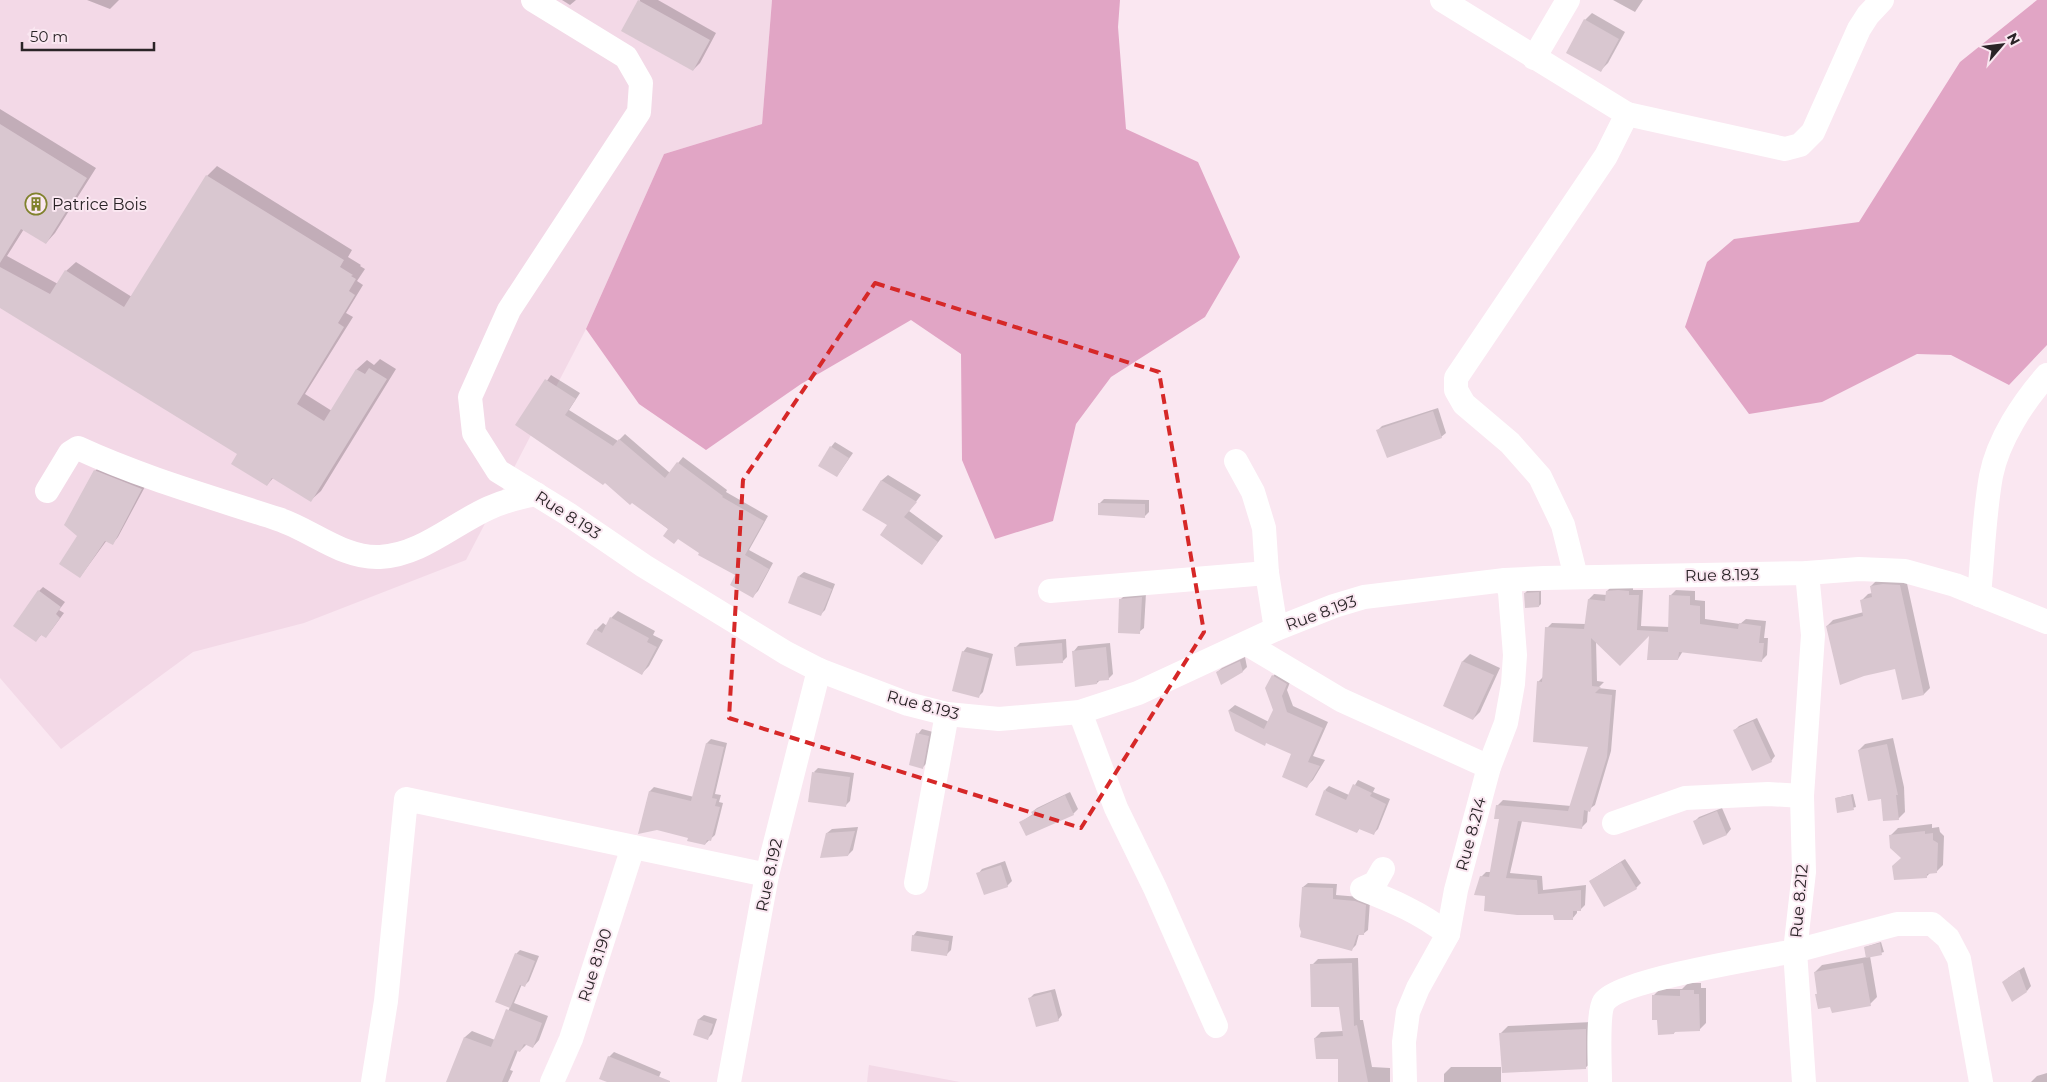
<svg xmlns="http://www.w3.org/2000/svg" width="2047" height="1082" viewBox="0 0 2047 1082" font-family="Montserrat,sans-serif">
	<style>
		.built { fill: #f3d9e7 }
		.green { fill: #e1a5c5 }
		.shadow { fill: #0003 }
		.building { fill: #d9c7d0 }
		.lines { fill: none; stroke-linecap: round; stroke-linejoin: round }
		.minor { stroke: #fff; stroke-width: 24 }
		.marked { fill: none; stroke: #d62828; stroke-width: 4; stroke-dasharray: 10 6; stroke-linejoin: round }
		.labels { text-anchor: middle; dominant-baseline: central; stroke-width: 4; stroke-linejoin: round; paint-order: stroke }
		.poi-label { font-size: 16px; fill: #2a2427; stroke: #fae7f1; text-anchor: start }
		.street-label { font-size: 16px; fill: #2a2427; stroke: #fae7f1 }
	</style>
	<rect width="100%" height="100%" fill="#fae7f1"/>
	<g class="built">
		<polygon points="0,0 772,0 762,124 664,154 586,329 466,560 304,623 193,652 61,749 0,678"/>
		<polygon points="869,1065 960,1082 867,1082"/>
	</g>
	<g class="green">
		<polygon points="772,0 1120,0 1118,27 1126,129 1198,162 1240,257 1205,317 1111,377 1076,424 1053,521 995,539 962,460 961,354 911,320 801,384 706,450 639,404 586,329 664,154 762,124"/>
		<polygon points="2037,0 2047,0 2047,345 2009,385 1951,355 1917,354 1822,402 1749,414 1685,327 1707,262 1734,239 1859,222 1960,62"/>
	</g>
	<g class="shadow">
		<polygon points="87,0 119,0 110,9"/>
		<polygon points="562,0 576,0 570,5"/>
		<polygon points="640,0 658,0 716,33 700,63 693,70 623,31"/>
		<polygon points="1613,0 1643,0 1635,12"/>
		<polygon points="1592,13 1625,32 1608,63 1601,70 1585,20"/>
		<polygon points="0,109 96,168 55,233 46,243 24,229 7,256 58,284 66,271 76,262 132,297 207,176 217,166 352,250 348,257 361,265 360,266 365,269 357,281 363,285 346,313 353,317 305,394 332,411 357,369 367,360 374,365 380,359 396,369 321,491 311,500 274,477 267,485 239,454 0,306"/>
		<polygon points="551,375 580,393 569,410 618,441 625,434 670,473 683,457 727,490 726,492 768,516 749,550 773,563 758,591 753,596 737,574 700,553 605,481 517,424"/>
		<polygon points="1438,408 1446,433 1441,437 1377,431 1382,426"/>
		<polygon points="835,442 853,453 837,476 831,447"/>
		<polygon points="101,465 147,483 118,537 113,543 107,540 80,577 79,536 95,471"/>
		<polygon points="888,475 921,495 909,511 943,536 921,564 889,525 864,510 882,480"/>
		<polygon points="1104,499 1149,500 1149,512 1144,517 1099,504"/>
		<polygon points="804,572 835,584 825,610 821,614 799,576"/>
		<polygon points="1906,579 1930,688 1924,694 1903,698 1896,667 1827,626 1833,620 1864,612 1862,600 1868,594 1872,593 1871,586 1877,580"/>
		<polygon points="1612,586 1633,586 1633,590 1643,590 1641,626 1670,627 1670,596 1676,590 1695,591 1695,600 1705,601 1705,619 1740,624 1746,619 1766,621 1764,638 1768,638 1767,655 1761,661 1683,651 1678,659 1650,633 1596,641 1597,681 1604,682 1598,688 1616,690 1611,751 1595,805 1588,810 1587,822 1582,827 1522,821 1510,873 1542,876 1543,890 1586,885 1585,905 1580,910 1577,910 1577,913 1572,919 1486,894 1481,877 1486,872 1491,872 1501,818 1497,806 1503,800 1571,806 1589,746 1538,682 1543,677 1547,628 1552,623 1586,624 1589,599 1594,594 1607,595 1607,591"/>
		<polygon points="43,587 65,602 59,610 64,613 50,632 42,634 36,640 39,591"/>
		<polygon points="1527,591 1541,591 1541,604 1539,606 1525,593"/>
		<polygon points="1146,593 1144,628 1139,632 1120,600 1125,595"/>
		<polygon points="618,611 655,631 653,635 663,640 649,666 642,673 596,630 603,623 607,626 611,618"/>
		<polygon points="1066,639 1067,657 1063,661 1016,647 1020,643"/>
		<polygon points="1110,643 1113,674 1108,679 1100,680 1097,683 1074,651 1078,646"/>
		<polygon points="967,647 993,654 983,692 979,696 963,652"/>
		<polygon points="1470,654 1500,668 1480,712 1473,719 1445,705 1463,661"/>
		<polygon points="1245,657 1247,667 1243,671 1217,672 1222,668"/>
		<polygon points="1279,670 1292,677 1287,690 1293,706 1328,722 1313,756 1325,760 1313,780 1306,787 1292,753 1236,730 1229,710 1235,705 1269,722 1274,710 1273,676"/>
		<polygon points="1757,718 1775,756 1771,761 1734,731 1739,726"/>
		<polygon points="922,729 933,732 927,763 923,767 918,734"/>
		<polygon points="1893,738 1904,787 1905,812 1898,819 1882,797 1859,750 1865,744"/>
		<polygon points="711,739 727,743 715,794 721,795 719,802 723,803 715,835 705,844 689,837 657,829 640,832 650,791 654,787 694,797 707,743"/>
		<polygon points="818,768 854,773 850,801 845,806 814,772"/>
		<polygon points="1358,780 1375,788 1373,792 1390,799 1378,829 1374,833 1360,828 1357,832 1325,790 1329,786 1349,795"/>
		<polygon points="1070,792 1078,809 1073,814 1021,822 1033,814 1032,812 1037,808"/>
		<polygon points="1853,794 1856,807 1838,812 1836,798"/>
		<polygon points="1722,808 1731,829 1727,834 1703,843 1695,821 1699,817"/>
		<polygon points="1932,824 1932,828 1939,827 1940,832 1944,836 1943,865 1936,872 1931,872 1926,877 1903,857 1891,835 1898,828"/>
		<polygon points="858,827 853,850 848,855 827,833 832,829"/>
		<polygon points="1625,859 1641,883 1636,888 1605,906 1590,881"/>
		<polygon points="1005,861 1012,881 1007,886 978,874 982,869"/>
		<polygon points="1308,883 1337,884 1336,895 1360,897 1370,901 1368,930 1363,934 1359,934 1356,945 1351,950 1303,887"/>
		<polygon points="917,931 953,936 951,950 946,955 913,936"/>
		<polygon points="1881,942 1884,952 1870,956 1877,997 1870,1004 1831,1006 1816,995 1818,992 1815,972 1822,965 1867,957 1865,947"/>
		<polygon points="520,950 539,956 529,981 525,985 522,984 514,1003 548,1016 539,1040 533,1047 527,1044 520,1051 518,1050 510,1070 513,1071 508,1082 447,1082 465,1037 472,1031 495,1040 510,1007 516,954"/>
		<polygon points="1358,958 1360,1020 1363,1020 1372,1067 1390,1068 1390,1082 1339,1082 1339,1057 1315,1038 1321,1032 1343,1031 1340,1005 1312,965 1318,959"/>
		<polygon points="2024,967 2031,986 2027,991 2008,978"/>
		<polygon points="1688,983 1701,983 1701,988 1706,988 1706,1023 1699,1030 1676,1031 1674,1033 1658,1019 1653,996 1660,989 1682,989"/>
		<polygon points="1055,989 1062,1015 1058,1020 1029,999 1034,994"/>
		<polygon points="704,1015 717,1019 712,1034 708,1038 695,1034 699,1019"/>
		<polygon points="1592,1022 1593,1061 1585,1068 1501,1033 1508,1026"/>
		<polygon points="614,1052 661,1072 657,1082 610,1082 609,1057"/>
		<polygon points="1451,1067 1501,1067 1501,1082 1444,1082 1444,1074"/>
		<polygon points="2047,1073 2047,1082 2031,1082 2037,1076"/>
	</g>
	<g class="building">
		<polygon points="638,0 710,40 693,71 621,31"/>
		<polygon points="1584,19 1619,39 1601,72 1566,53"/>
		<polygon points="0,124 87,178 46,244 21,229 0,263"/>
		<polygon points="206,175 344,260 340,267 353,275 351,276 356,279 349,291 355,295 338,323 344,327 297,404 324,421 356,369 365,374 369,368 387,379 311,502 272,478 267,486 231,464 237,454 0,308 0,267 50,294 65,270 124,307"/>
		<polygon points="545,379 576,399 565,415 613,446 619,439 665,478 677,462 723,496 722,497 764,521 745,555 769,569 753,598 730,585 735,575 698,555 699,553 678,539 674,544 663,536 668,529 632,503 630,505 605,483 603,485 515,425"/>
		<polygon points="1433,411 1442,438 1387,458 1376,430"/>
		<polygon points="830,446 849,458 837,477 818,466"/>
		<polygon points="94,470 142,489 113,545 105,541 80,578 59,564 77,536 64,525"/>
		<polygon points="881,480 917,502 904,517 938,542 922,565 880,535 887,525 862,510"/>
		<polygon points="1098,503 1145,504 1145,518 1098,515"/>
		<polygon points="798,576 832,589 821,616 788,603"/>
		<polygon points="1883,584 1900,585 1924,695 1902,700 1895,669 1864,676 1840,685 1826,626 1863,616 1860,600 1872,597 1870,586"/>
		<polygon points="38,590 61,607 56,614 60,618 46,638 41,635 36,642 13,626"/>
		<polygon points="1618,590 1629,591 1629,595 1639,595 1637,630 1668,632 1669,595 1690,596 1690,605 1700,606 1700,624 1738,629 1739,623 1761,626 1759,643 1764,643 1762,662 1679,652 1678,660 1647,660 1649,636 1620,666 1591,638 1592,686 1601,687 1595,693 1612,695 1607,757 1590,812 1584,810 1582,829 1518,821 1506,878 1537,880 1538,894 1581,890 1581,911 1573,911 1573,920 1554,920 1553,915 1517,915 1484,911 1485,896 1474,895 1480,876 1489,877 1499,819 1494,819 1496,805 1568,811 1588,747 1533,742 1537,681 1542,682 1545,627 1584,629 1588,599 1605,601 1606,591"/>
		<polygon points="1539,592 1539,607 1525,608 1524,593"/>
		<polygon points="1142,597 1140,634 1118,633 1119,599"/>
		<polygon points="610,617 649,638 647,642 657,647 642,675 586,644 595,629 602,633"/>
		<polygon points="1062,643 1063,663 1016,666 1014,647"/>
		<polygon points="1106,647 1109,680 1097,681 1097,684 1075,687 1072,651"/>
		<polygon points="962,651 989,658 979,698 952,691"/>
		<polygon points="1240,661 1243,672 1221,685 1216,672"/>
		<polygon points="1462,661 1494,675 1473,720 1443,706"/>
		<polygon points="1272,675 1287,684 1282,696 1287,712 1323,728 1308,762 1320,766 1307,788 1282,777 1291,754 1266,743 1265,746 1235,731 1228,710 1264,729 1273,710 1265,688"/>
		<polygon points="1753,721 1772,762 1752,771 1733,730"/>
		<polygon points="916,733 929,736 923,769 909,765"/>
		<polygon points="706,743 724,747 712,798 717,799 715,806 720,807 711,841 707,840 705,845 687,841 688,838 657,830 638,834 649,791 691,801"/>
		<polygon points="1887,744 1898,795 1896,795 1899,820 1883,821 1881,799 1868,801 1858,750"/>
		<polygon points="812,772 850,777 846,807 808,802"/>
		<polygon points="1353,784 1372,793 1370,796 1386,804 1374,835 1359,829 1357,833 1315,815 1324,790 1346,800"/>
		<polygon points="1065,795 1074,815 1026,836 1019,822 1033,815 1031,812"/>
		<polygon points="1851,795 1854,810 1837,813 1835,798"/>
		<polygon points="1717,811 1727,835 1703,845 1693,821"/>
		<polygon points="855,831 848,856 820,858 826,833"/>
		<polygon points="1925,831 1925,834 1933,833 1933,840 1938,843 1937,873 1927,874 1927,878 1894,880 1892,866 1901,858 1890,848 1889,835"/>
		<polygon points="1621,862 1637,889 1604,907 1589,881"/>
		<polygon points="1001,865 1008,887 984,895 976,873"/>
		<polygon points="1302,887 1333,888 1333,899 1355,901 1366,905 1364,935 1357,935 1352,951 1300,937 1301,932 1299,926"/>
		<polygon points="912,935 949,941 947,956 911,951"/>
		<polygon points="1880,943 1882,955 1866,958 1864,947"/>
		<polygon points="515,953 535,961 525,987 520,985 510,1008 495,1002"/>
		<polygon points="1352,963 1354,1026 1357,1025 1368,1082 1338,1082 1338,1059 1316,1059 1314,1038 1343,1036 1339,1007 1311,1007 1310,964"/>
		<polygon points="1863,963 1871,1006 1832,1013 1830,1007 1818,1009 1815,994 1817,994 1814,972"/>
		<polygon points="2019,970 2027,992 2012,1002 2002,982"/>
		<polygon points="1680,990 1694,990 1694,994 1699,994 1700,1031 1674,1032 1674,1034 1658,1035 1657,1020 1652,1020 1652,995 1680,996"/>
		<polygon points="1051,992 1059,1021 1036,1027 1028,998"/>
		<polygon points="506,1009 542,1023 533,1048 524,1044 520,1052 515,1050 502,1082 446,1082 464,1037 491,1047"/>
		<polygon points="698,1019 713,1024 708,1040 693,1035"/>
		<polygon points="1586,1029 1586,1069 1502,1073 1499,1033"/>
		<polygon points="608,1056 670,1081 670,1082 607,1082 599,1079"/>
	</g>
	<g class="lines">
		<g class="minor">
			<polyline points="533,0 626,57 641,83 639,112 509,310 470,397 474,433 498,471 568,514 644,566 786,653 819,670 908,704 947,714 999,719 1080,712 1138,693 1276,629 1334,606 1364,597 1505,580 1544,578 1807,573 1859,569 1905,571 1955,585 2047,622"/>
			<polyline points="1442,0 1627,114 1606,156 1456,378 1456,390 1464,404 1510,443 1540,477 1563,525 1576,577"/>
			<polyline points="1534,58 1568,0"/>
			<polyline points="1627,114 1785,149 1800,145 1813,132 1859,29 1868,15 1882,0"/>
			<polyline points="1236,461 1253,492 1264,528 1267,573 1276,629"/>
			<path d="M47,491L70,453L78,448C143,478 211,497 278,519C312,530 343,559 380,557C421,555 453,524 489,508C505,501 520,497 536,494"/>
			<polyline points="1050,591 1267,573"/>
			<path d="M1979,595C1983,555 1984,515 1991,476C1998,440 2023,402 2047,375"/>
			<polyline points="1247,644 1341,700 1489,767"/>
			<polyline points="1080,712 1116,808 1155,888 1216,1026"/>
			<polyline points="1614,823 1685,798 1768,794 1802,796"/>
			<path d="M1383,869L1375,883L1362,889C1393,901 1421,913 1448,934"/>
			<polyline points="916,883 947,714"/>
			<polyline points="373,1082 386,1001 406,799 767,875"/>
			<polyline points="552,1082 571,1039 633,847"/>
			<polyline points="729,1082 767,875 819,670"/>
			<polyline points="1405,1082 1404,1042 1408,1012 1418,988 1448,934 1456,890 1489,767 1506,723 1513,684 1515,655 1510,592 1505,580"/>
			<path d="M1600,1082C1600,1067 1597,1013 1604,1002C1619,980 1763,957 1795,951L1804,872L1802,796L1813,635L1807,573"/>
			<polyline points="1804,1082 1795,951 1897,924 1932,924 1948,938 1959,959 1981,1082"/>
		</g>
	</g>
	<path class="marked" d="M875,283L1159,372L1204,632L1081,828L729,718L743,480Z"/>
	<defs>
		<g id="building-ring" transform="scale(1.125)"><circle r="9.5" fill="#fae7f1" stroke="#80822c" stroke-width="1.5"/><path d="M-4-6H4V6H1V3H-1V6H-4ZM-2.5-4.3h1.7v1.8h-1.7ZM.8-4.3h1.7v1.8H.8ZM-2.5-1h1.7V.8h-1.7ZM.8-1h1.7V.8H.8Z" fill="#80822c"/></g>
	</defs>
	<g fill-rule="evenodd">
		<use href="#building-ring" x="36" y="204"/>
	</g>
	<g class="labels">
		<g class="poi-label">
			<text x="52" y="204">Patrice Bois</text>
		</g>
		<g class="street-label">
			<text transform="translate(568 515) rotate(33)">Rue 8.193</text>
			<text transform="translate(1722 575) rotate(-1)">Rue 8.193</text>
			<text transform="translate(1321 613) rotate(-20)">Rue 8.193</text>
			<text transform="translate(923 705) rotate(15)">Rue 8.193</text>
			<text transform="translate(1471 834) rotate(-75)">Rue 8.214</text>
			<text transform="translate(769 875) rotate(-78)">Rue 8.192</text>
			<text transform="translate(1799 901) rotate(-85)">Rue 8.212</text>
			<text transform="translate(595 965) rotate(-72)">Rue 8.190</text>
		</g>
	</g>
	<g transform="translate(2002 45) rotate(62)" stroke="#fae7f1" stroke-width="4" paint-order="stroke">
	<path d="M0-4L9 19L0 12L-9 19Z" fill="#2a2427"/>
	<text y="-8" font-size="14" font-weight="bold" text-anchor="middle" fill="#2a2427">N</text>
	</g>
	<path d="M22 42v8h132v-8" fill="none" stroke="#2a2427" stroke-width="2.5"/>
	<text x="30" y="42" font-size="15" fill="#2a2427" stroke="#fae7f1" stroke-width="4" paint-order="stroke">50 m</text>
</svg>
